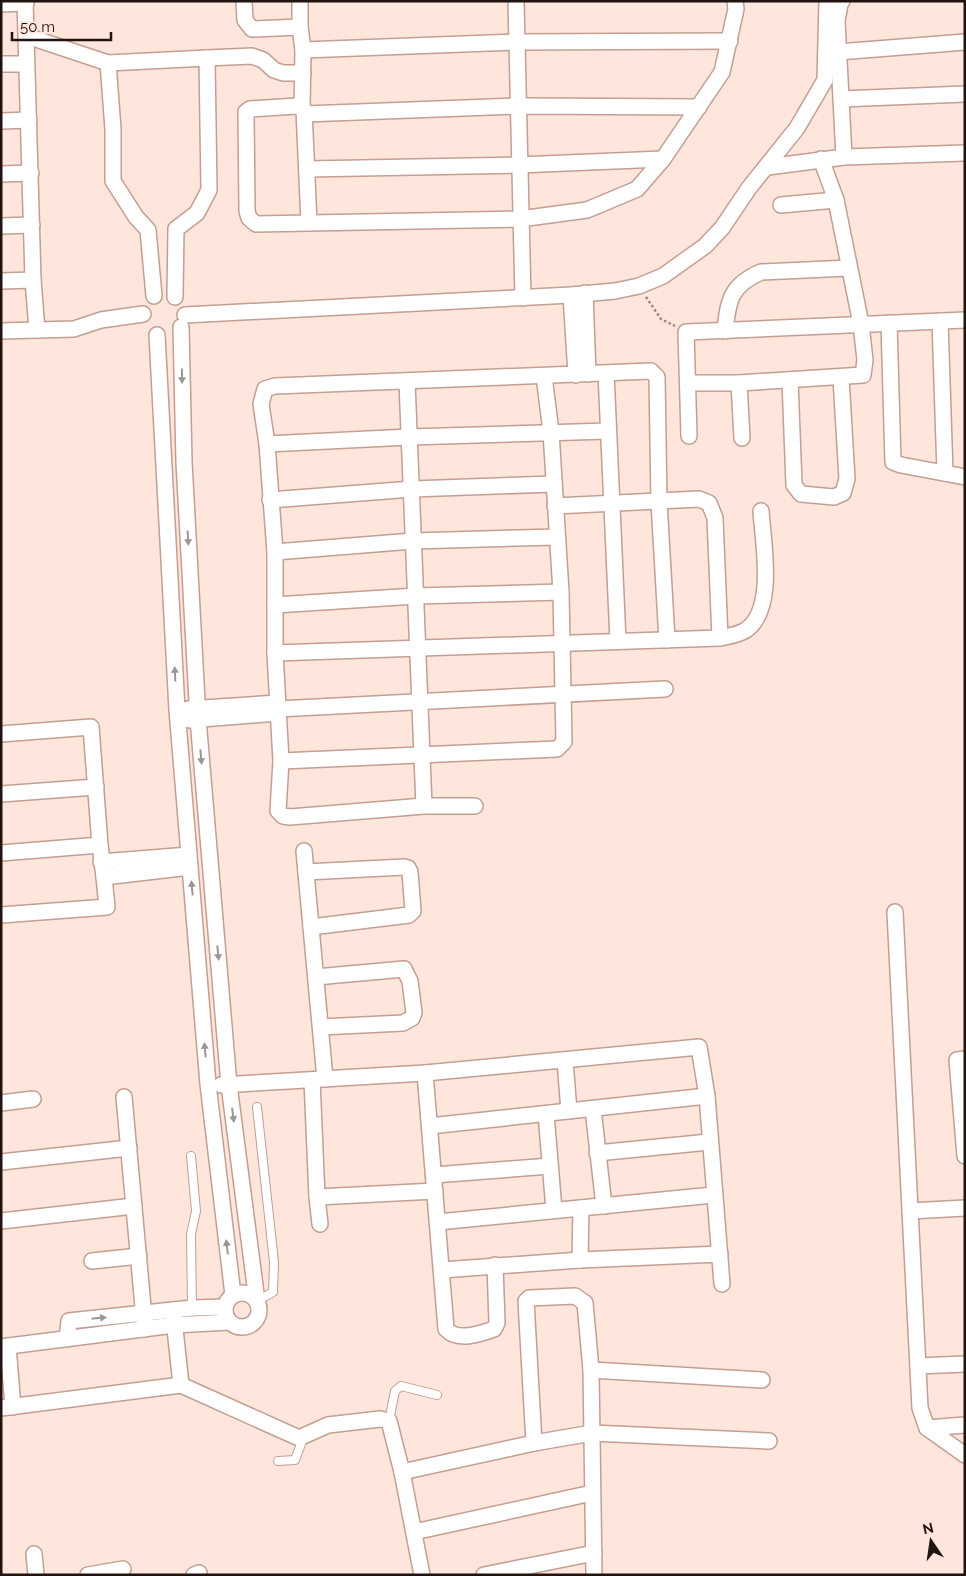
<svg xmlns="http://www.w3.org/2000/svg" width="966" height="1576" viewBox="0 0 966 1576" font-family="Raleway,sans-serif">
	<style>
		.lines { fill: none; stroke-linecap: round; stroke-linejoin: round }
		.service-casing { stroke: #c49e90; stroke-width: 10 }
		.minor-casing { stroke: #c49e90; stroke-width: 18 }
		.path { stroke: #9b8780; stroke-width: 2.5; stroke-dasharray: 2.5 2.5; stroke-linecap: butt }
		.service { stroke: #fff; stroke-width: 8 }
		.minor { stroke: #fff; stroke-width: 15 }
		.oneway { fill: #9b9593 }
	</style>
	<rect width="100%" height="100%" fill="#ffe6dd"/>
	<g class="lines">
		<g class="service-casing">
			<g id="service">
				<polyline points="191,1156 196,1211 191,1234 192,1310"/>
				<polyline points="257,1301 273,1292 274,1262 257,1107"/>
				<polyline points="389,1421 395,1391 401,1386 437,1395"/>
				<polyline points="278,1461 295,1460 304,1436"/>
			</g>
		</g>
		<g class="minor-casing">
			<g id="minor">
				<polyline points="25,1 33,280 37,330"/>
				<polyline points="244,1 245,20 252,29 300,27"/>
				<polyline points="300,1 300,27 303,50 302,108"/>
				<polyline points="516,1 523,298"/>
				<polyline points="842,1 840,4 837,21 844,157"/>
				<polyline points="1,4 26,3"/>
				<polyline points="27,36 108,63 113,129 113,181 136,217 148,230 154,296"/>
				<polyline points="303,50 517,42 730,41"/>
				<polyline points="838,52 965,42"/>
				<polyline points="207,58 252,56 263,60 274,70 283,73 303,73"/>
				<polyline points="108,63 207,58 209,190 197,213 176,229 175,297"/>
				<polyline points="1,64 26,64"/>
				<polyline points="841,99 965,94"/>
				<polyline points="305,114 518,106 699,107"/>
				<polyline points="1,121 29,120"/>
				<polyline points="768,167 844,157 965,153"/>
				<polyline points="307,169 518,165 663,159"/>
				<polyline points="1,174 31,173"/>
				<polyline points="781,205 836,200"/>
				<polyline points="309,223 304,110 297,106 250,109 246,112 247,211 249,218 256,224 520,219 587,210 637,189 663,159 722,72 736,9 735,1"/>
				<polyline points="1,226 32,225"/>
				<polyline points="1,281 33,280"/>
				<polyline points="585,293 588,374"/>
				<polyline points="571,295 576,375"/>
				<polyline points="185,315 571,295 615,291 639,286 663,276 705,246 722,228 749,188 797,128 825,80 827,1"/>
				<polyline points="940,321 945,473"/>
				<polyline points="889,323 893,462 901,465 965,477"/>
				<polyline points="181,327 184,462 198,719 229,1085 257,1301"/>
				<polyline points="1,331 74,329 101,320 143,314"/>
				<path d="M725,331C728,300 731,285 761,272L849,268"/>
				<polyline points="157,335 177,710 208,1084 233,1295"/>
				<polyline points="606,373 618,641"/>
				<polyline points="790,380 794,485 801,494 834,497 843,493 847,479 841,378"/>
				<polyline points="407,382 424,806"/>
				<polyline points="688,383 739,383 863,375 865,360 861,324 836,200 821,159"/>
				<polyline points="739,383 742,438"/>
				<polyline points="689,436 686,332 965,320"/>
				<polyline points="267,444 409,437 608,431"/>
				<polyline points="270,500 412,489 554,484"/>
				<polyline points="555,506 699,499 709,503 715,518 720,638"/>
				<polyline points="275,552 413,541 556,537"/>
				<polyline points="275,605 416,596 561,592"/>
				<path d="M275,653L720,638C729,636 738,635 746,630C776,609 763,543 761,511"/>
				<polyline points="188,709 278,703"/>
				<polyline points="278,709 665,689"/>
				<polyline points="189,720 278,713"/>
				<polyline points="1,734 91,727 100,845 104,877 190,867"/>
				<polyline points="281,761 557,749 564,742 561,592 551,432 544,376"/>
				<polyline points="1,794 96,787"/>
				<polyline points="475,806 424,806 290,817 283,816 278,811 281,761 275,653 275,552 267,444 261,404 265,389 275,386 651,371 657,377 659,502 667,640"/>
				<polyline points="304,851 325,1079"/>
				<polyline points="1,853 100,845"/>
				<polyline points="101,862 189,855"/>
				<polyline points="306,872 404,867 408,868 410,872 413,911 409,915 311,927"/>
				<polyline points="895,912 920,1408 927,1428 965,1455"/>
				<polyline points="1,915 107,907 104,877"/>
				<polyline points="316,977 404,969 410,981 414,1013 412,1018 403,1023 321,1027"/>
				<polyline points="965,1059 957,1060 965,1156"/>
				<polyline points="565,1061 569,1111"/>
				<path d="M425,1073L446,1329C457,1342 480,1334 494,1329L497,1323L495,1265"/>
				<polyline points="312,1080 317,1197 320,1224"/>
				<polyline points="221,1085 425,1073 699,1047 707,1096 722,1284"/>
				<polyline points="124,1097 145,1329"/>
				<polyline points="1,1103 33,1099"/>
				<polyline points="593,1109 604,1206"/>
				<polyline points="546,1114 554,1210"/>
				<polyline points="430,1126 707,1096"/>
				<polyline points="597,1153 709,1142"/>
				<polyline points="1,1162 129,1148"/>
				<polyline points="434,1175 550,1166"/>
				<polyline points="317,1197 435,1191"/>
				<polyline points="910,1211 965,1208"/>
				<polyline points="1,1221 134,1206"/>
				<polyline points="438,1222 713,1195"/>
				<polyline points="580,1260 581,1208"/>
				<polyline points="92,1261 139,1256"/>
				<polyline points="442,1270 580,1260 720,1254"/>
				<circle cx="242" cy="1310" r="17"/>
				<polyline points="67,1339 69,1321 192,1308 224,1307"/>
				<polyline points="8,1346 13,1407"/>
				<polyline points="1,1347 174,1325 229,1322"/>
				<polyline points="918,1366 965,1364"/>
				<polyline points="591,1370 762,1380"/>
				<polyline points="181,1385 299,1438 328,1425 380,1419 389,1421 402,1472 422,1575"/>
				<polyline points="1,1408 181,1385 173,1310"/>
				<polyline points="927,1428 965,1425"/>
				<polyline points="534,1443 526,1301 529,1298 575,1296 585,1303 591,1370 594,1575"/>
				<polyline points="402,1472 534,1443 592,1433 769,1441"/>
				<polyline points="414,1532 592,1493"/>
				<polyline points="34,1554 36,1575"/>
				<polyline points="88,1575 123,1569"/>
				<polyline points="194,1575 199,1573"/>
				<polyline points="484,1575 594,1553"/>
			</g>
		</g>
		<polyline class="path" points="646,297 661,319 675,326"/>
		<use href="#service" class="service"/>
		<use href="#minor" class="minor"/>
	</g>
	<defs><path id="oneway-solid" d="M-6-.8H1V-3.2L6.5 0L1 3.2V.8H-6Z" transform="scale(1.25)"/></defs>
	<g class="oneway">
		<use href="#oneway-solid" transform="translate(182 376) rotate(89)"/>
		<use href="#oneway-solid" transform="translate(188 538) rotate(87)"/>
		<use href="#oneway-solid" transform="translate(175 674) rotate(-93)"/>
		<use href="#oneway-solid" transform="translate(201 757) rotate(85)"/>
		<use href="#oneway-solid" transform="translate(192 888) rotate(-95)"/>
		<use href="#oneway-solid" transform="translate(218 953) rotate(85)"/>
		<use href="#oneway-solid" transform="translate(205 1050) rotate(-95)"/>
		<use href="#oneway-solid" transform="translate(233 1115) rotate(83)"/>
		<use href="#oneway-solid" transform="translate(227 1247) rotate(-97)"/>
		<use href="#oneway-solid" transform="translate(99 1318) rotate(-6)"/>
	</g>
	<rect width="966" height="1576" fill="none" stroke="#21130e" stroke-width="5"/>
	<g transform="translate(931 1541) rotate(347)" stroke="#ffe6dd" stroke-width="4" paint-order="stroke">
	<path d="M0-4L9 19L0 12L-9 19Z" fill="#21130e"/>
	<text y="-8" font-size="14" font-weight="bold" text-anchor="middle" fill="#21130e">N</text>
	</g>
	<path d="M12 32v8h99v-8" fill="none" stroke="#21130e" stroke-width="2.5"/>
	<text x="20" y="32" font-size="15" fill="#21130e" stroke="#ffe6dd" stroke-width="4" paint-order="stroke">50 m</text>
</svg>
